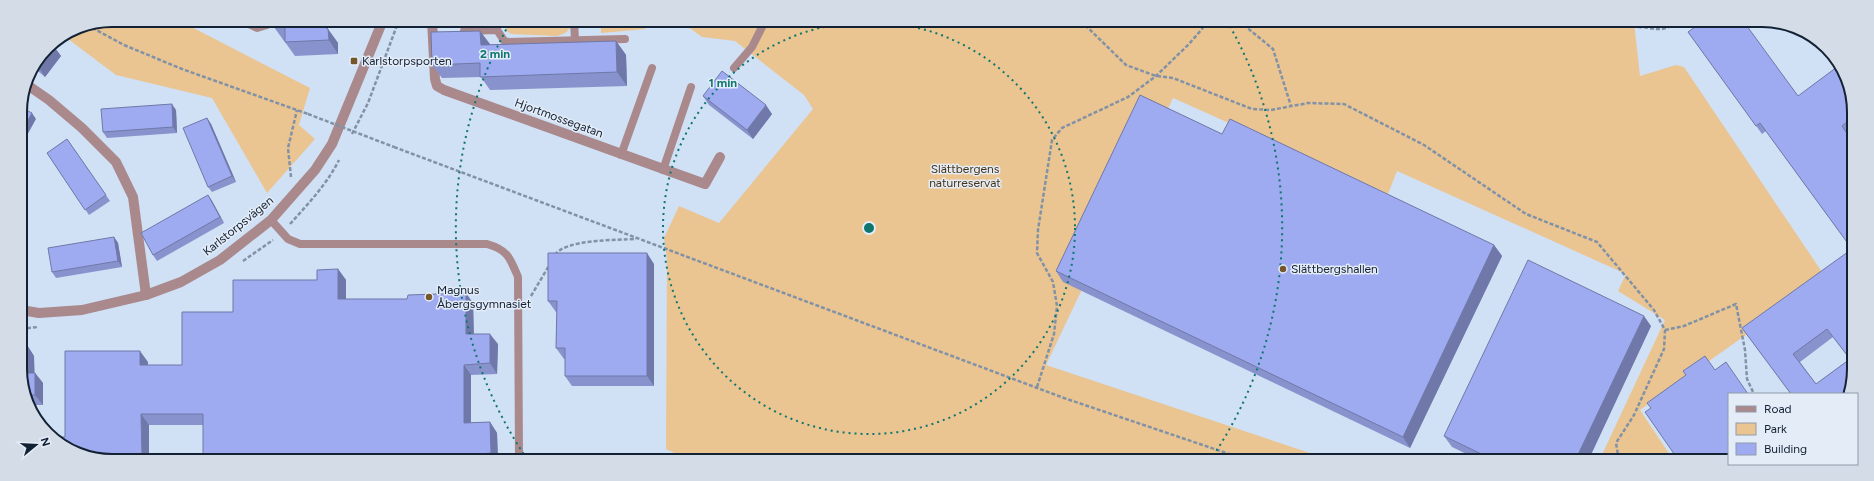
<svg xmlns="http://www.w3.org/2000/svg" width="1874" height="481" viewBox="0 0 1874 481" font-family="Figtree,sans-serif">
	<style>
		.green { fill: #eac592 }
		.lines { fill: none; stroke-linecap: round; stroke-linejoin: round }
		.path { stroke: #8292a6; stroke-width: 2.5; stroke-dasharray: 4 2; stroke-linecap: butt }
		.service { stroke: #a9898b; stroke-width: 8 }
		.minor { stroke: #a9898b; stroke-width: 10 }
		.tertiary { stroke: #a9898b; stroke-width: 10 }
		.path-bridge { stroke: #8292a6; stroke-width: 2.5; stroke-dasharray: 4 2; stroke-linecap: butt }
		.wall { fill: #8893ce; fill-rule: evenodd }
		.shaded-wall { fill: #6f78a8 }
		.building { fill: #9eabf0; stroke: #6f78a8; fill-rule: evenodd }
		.ring { fill: none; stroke: #0f766e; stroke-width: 2; stroke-dasharray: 2 4 }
		.poi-dot { fill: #74562a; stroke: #e4ecf7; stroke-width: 1.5 }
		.labels { text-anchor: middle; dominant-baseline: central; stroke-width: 3; stroke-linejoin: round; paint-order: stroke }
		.poi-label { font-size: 12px; fill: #122134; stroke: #e4ecf7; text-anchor: start }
		.street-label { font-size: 12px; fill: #122134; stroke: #e4ecf7 }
		.park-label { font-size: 12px; fill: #463316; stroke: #e4ecf7 }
		.rim { fill: none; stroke: #122134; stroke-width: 2 }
		.centre { fill: #0f766e; stroke: #e4ecf7; stroke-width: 2 }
		.ring-label { font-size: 12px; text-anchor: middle; font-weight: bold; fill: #0f766e; stroke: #e4ecf7; stroke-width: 3; stroke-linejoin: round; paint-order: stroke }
	</style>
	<rect width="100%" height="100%" fill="#d0e0f5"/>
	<g class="green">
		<polygon points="112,20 178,20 310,88 299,125 315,139 267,193 212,98 116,75 64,36 77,27"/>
		<path d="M441,20H490C483,28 453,28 443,25Z"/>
		<path d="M504,20L570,21C571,31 566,34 556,36L511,34L506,30Z"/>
		<polygon points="601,21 635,21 646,29 601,33"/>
		<polygon points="680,21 1634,22 1640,76 1676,65 1684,67 1826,278 1640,410 1674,461 1599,461 1665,320 1618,291 1626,274 1397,171 1388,194 1173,98 1046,365 1331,460 689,460 666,449 667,260 664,238 679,206 719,223 813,109 804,95 735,41 702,37"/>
	</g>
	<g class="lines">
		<g class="path">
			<polyline points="1081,21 1126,65 1156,76 1173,78 1252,109 1271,110 1308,103 1344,104 1424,145 1526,214 1597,242 1654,310 1665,330 1664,349 1634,415 1616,443 1619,461"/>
			<polyline points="1239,21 1273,49 1291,106"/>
			<polyline points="87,25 124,45 182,69 308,114"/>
			<path d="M1638,27C1652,27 1664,34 1675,22"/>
			<polyline points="352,134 368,103 399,20"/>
			<polyline points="394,147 1064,398 1247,460"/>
			<polyline points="291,177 288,148 297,110"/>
			<path d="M290,224C308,204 327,184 339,160"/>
			<path d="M555,255C565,239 618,240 636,239"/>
			<polyline points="243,261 273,240"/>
			<polyline points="531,296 550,264"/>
			<polyline points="21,329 38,327"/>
			<polyline points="1665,330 1684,326 1736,304 1745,350 1747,379 1754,394"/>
			<polyline points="1037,387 1054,334 1057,306 1053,282 1037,253 1038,230 1052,140 1062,128 1128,97 1156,76 1189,44 1202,29 1206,21"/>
		</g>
		<g class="service">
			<polyline points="240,20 257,28 267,25 271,20"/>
			<polyline points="497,20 497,30"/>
			<polyline points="574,21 575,40"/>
			<polyline points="464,31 497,30 505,42 625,39"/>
			<polyline points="734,68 752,47 765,21"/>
			<polyline points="621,155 652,68"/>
			<polyline points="663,170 691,87"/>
			<path d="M271,220L288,239L300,244H487C508,250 510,258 518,277L519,460"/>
		</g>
		<g class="minor">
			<polyline points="432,20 435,79 437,86 444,90 705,184 720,157"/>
			<polyline points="26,84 49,100 82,128 116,162 133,197 146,295"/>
		</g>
		<polyline class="tertiary" points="21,310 39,313 82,310 146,295 181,282 220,260 271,220 315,170 332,144 383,20"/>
		<polyline class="path-bridge" points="308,114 394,147"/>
	</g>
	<g class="wall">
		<polygon points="332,20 327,28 338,43 338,54 295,56 285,42 285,41 284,41 274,27"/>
		<path d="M1710,26L1798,96L1852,95V131L1848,134L1852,141V387L1791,394L1748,336L1852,249L1766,131L1762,134L1688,32ZM1833,337L1850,359L1816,384L1800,362Z"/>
		<polygon points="480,31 490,45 616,41 626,55 627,86 490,90 481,77 442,78 432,65"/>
		<polygon points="52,44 61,56 45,77 33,67 47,47"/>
		<polygon points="703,96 772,114 753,139 709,105"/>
		<polygon points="176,110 177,133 107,138 103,132"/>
		<polygon points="207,118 211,124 236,182 212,192 208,187"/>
		<polygon points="1222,134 1494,245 1502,256 1410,448 1063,282 1056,271"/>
		<polygon points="67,139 110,201 89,215 47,153"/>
		<polygon points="208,195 212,201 224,223 157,261 153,255"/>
		<polygon points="114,237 118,243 122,267 56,278 52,272"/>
		<polygon points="654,264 654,386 572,386 565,376 565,359 564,359 556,348 557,312 556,312 548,301"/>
		<polygon points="338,269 346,280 346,299 473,303 474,334 498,344 497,374 471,375 471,423 490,422 497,433 498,460 203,459 203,425 149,425 65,437 148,362 148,365 182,365 233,312 317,280"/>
		<polygon points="1651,326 1588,461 1481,461 1452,447 1444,436"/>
		<polygon points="27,345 34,356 34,373 35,373 43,383 43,405 32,405 22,387"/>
	</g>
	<g class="shaded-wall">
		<polygon points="314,20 332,20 323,34"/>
		<polygon points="328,29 338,43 338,54 329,40"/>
		<polygon points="480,31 490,44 491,59 481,45"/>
		<polygon points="616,41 626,55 627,86 617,72"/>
		<polygon points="52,44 61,56 45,77 36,63 49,46"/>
		<polygon points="172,104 176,110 177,133 173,127"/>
		<polygon points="766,105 772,114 753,139 747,130"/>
		<polygon points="32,113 36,119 20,148 20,135"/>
		<polygon points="207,118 211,124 236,182 232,176"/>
		<polygon points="208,195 212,201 224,223 220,217"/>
		<polygon points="114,237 118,243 122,267 118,261"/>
		<polygon points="1494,245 1502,256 1410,448 1403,437"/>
		<polygon points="647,253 654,264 654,386 647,376"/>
		<polygon points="338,269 346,280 346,310 338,299"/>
		<polygon points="466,293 473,303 474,344 466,334"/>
		<polygon points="1644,316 1651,326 1588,461 1575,461"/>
		<polygon points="490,334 498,344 497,374 490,363"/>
		<polygon points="27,345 34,356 35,383 27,373"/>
		<polygon points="140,351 148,362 148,376 140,365"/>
		<polygon points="464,365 471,375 471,434 464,423"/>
		<polygon points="35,373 43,383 43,405 35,395"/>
		<polygon points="141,414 149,425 149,459 142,459"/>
		<polygon points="490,422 497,433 498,460 495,460 491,453"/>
		<polygon points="466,455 470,460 466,460"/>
	</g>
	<g class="building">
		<polygon points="274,20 314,20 328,29 329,40 285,42 285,27 274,27"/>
		<path d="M1702,22H1707L1710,26L1715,22H1744L1798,96L1837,67L1852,95V118L1842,126L1852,141V313L1849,315L1852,319V387L1848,394H1791L1742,328L1852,249L1760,123L1756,126L1688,32ZM1827,329L1850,359L1816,384L1793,354Z"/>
		<polygon points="480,31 481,45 616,41 617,72 480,77 480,63 432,65 431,32"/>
		<polygon points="1824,45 1827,47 1833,59"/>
		<polygon points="49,46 36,63 47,47"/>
		<polygon points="722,71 766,105 747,130 703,96"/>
		<polygon points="1140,95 1222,134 1230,119 1494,245 1403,437 1056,271"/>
		<polygon points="172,104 173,127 103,132 101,109"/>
		<polygon points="20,107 32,113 20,135"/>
		<polygon points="207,118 232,176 208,187 183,128"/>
		<polygon points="67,139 106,195 85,210 47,153"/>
		<polygon points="208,195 220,217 153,255 141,233"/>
		<polygon points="114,237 118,261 52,272 48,248"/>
		<polygon points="548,253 647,253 647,376 565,376 565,348 556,348 557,301 548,301"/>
		<polygon points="1528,260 1644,316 1575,461 1496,461 1444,436"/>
		<polygon points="338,269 338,299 407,299 408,295 466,293 466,334 490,334 490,363 464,365 464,423 490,422 491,453 466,455 466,460 203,459 203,414 141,414 142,459 94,459 54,437 65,437 65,351 140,351 140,365 182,365 182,312 233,312 233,280 317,280 317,270"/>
		<polygon points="22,345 27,345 27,373 35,373 35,395 26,395 22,387"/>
		<polygon points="1705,356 1715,370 1726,362 1748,394 1729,394 1729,459 1727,461 1679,461 1645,412 1651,408 1647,403 1686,375 1683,371"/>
	</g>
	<g class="ring">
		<circle cx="869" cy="228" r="206"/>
		<path d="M527 459A413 413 0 0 1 511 21M1227 21A413 413 0 0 1 1211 459"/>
	</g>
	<g class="poi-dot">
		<rect x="350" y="57" width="8" height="8" rx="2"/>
		<circle cx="1283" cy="269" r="4"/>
		<circle cx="429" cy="297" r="4"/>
	</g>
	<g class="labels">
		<g class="poi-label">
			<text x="362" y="61">Karlstorpsporten</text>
			<text x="1291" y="269">Slättbergshallen</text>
			<text x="437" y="290">Magnus<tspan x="437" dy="14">Åbergsgymnasiet</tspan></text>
		</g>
		<g class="street-label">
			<text transform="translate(559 118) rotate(20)">Hjortmossegatan</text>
			<text transform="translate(238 226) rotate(-39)">Karlstorpsvägen</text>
		</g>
		<g class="park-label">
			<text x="965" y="169">Slättbergens<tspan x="965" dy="14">naturreservat</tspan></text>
		</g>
	</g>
	<path d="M0 0H1874V481H0ZM112 27H1762A85 85 0 0 1 1847 112V369A85 85 0 0 1 1762 454H112A85 85 0 0 1 27 369V112A85 85 0 0 1 112 27Z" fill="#d3dce7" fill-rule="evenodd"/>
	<path class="rim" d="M112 27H1762A85 85 0 0 1 1847 112V369A85 85 0 0 1 1762 454H112A85 85 0 0 1 27 369V112A85 85 0 0 1 112 27Z"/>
	<circle cx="869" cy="228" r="6" class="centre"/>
	<g class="ring-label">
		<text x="495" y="58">2 min</text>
		<text x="723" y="87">1 min</text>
	</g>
	<rect x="1728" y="393" width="130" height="72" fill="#e4ecf7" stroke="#909ba9"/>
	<rect x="1736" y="406" width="20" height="6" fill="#a9898b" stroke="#909ba9"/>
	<text x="1764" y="413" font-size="12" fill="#122134">Road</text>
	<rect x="1736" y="423" width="20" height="12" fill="#eac592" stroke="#909ba9"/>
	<text x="1764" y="433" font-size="12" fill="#122134">Park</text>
	<rect x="1736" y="443" width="20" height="12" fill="#9eabf0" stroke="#909ba9"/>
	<text x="1764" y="453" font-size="12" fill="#122134">Building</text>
	<g transform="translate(36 445) rotate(72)" stroke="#e4ecf7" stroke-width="3" paint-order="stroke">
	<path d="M0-3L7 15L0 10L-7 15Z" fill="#122134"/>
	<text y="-6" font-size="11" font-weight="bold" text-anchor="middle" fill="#122134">N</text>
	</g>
</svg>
